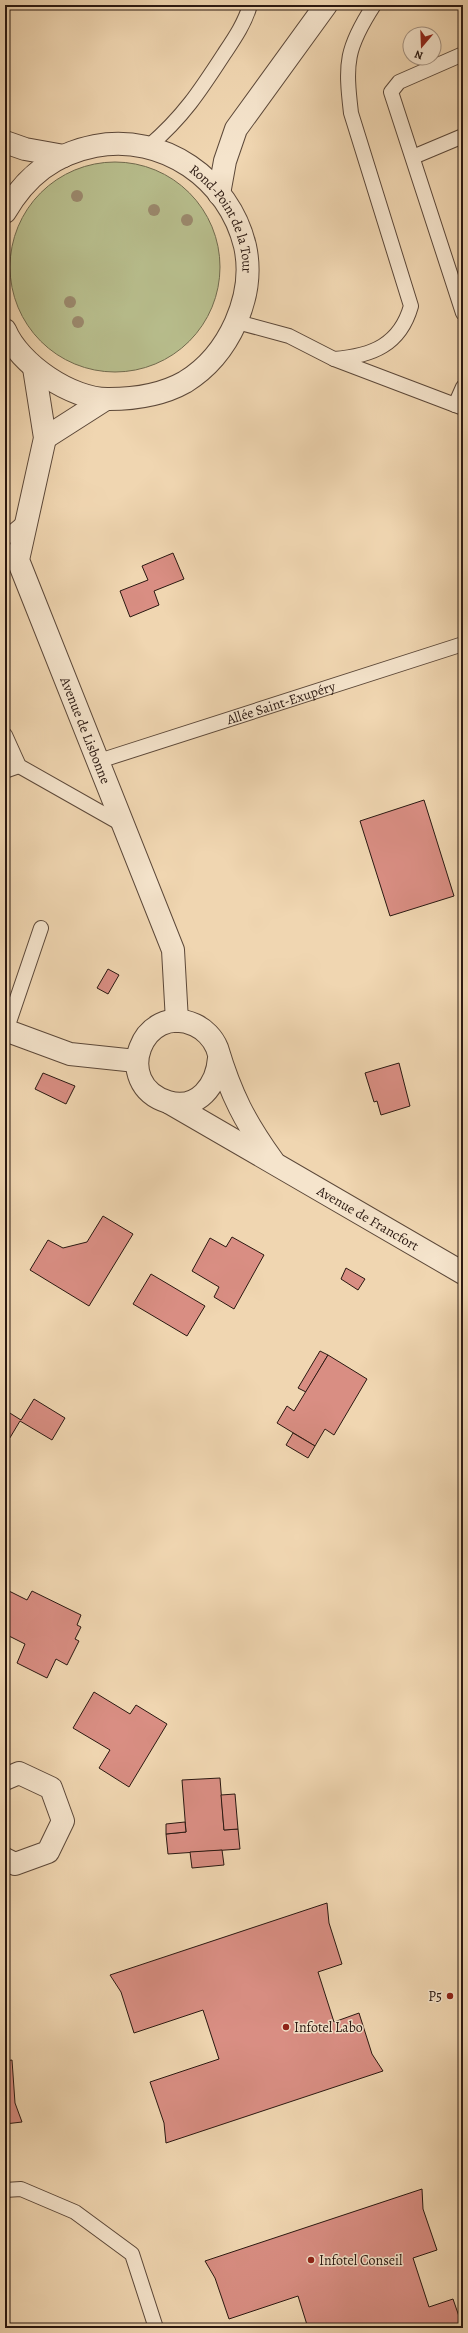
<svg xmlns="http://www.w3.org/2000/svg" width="468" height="2333" viewBox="0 0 468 2333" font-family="Alegreya,serif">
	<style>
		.green { fill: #b8be8d; stroke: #716b4f }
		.building { fill: #d98e83; stroke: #2a1811 }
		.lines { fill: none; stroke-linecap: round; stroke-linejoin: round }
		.lane-casing { stroke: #5c4839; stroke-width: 16 }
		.street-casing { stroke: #5c4839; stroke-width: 24 }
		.lane { stroke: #f5e4cc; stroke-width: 14 }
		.street { stroke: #f5e4cc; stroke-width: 22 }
		.tree { fill: #9b896d }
		.poi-dot { fill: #8f2418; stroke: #f5e4cc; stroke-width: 1.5 }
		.labels { text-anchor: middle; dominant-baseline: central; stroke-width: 3; stroke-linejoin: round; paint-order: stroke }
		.street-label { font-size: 14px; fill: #2a1811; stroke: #f5e4cc }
		.poi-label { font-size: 14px; fill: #2a1811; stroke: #f5e4cc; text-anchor: start }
	</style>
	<rect width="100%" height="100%" fill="#f0d6b1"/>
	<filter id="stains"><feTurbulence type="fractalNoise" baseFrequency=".005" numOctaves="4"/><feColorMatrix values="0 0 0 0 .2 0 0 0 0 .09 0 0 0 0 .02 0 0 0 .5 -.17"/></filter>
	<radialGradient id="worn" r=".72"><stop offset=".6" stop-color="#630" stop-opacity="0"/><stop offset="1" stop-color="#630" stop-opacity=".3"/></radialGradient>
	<circle class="green" cx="115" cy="267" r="105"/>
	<g class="building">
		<polygon points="173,553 184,579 154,591 159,605 130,617 120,591 148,580 142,566"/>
		<polygon points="424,800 454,896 390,916 360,821"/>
		<polygon points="108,969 119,975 108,994 97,988"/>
		<polygon points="399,1063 410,1106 381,1115 377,1101 374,1102 365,1073"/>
		<polygon points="43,1073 75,1086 66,1104 35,1089"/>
		<polygon points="103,1216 133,1234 89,1306 30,1270 48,1240 63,1248 87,1242"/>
		<polygon points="232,1237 264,1255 234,1309 214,1297 219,1287 192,1271 210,1238 226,1247"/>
		<polygon points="346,1268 365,1279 358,1290 341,1279"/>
		<polygon points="151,1274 205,1306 187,1336 133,1304"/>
		<polygon points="320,1351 328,1355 306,1392 298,1388"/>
		<polygon points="328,1355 367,1379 334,1435 325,1429 315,1446 277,1423 287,1406 294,1411"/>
		<polygon points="34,1399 65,1418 52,1440 20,1421 5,1446 5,1410 21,1420"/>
		<polygon points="293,1433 315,1446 308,1458 286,1445"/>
		<polygon points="9,1591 27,1600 32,1591 81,1615 77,1625 81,1627 75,1639 79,1641 67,1665 56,1659 47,1678 17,1663 25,1644 5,1634 5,1600"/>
		<polygon points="94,1692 130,1714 136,1705 167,1724 129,1787 99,1768 110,1750 73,1728"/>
		<polygon points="220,1778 224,1830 238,1829 240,1849 168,1854 166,1834 186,1832 182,1780"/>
		<polygon points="235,1794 238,1829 224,1830 221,1795"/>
		<polygon points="185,1822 186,1832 166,1834 166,1824"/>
		<polygon points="222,1850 224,1865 192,1868 190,1852"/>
		<polygon points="327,1903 329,1923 342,1964 318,1972 334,2022 359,2013 372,2054 383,2071 166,2143 164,2123 150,2082 219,2059 203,2010 134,2033 121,1992 110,1975"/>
		<polygon points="8,1945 5,1964 5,1946"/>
		<polygon points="5,1968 8,2009 5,2009"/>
		<polygon points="12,2060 15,2103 22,2122 5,2124 5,2061"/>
		<polygon points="422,2189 423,2209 437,2250 413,2258 429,2307 453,2299 463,2328 308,2328 298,2296 229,2319 215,2278 205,2261"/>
	</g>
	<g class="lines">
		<g class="lane-casing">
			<g id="lane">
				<polyline points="463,54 399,82 391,92 463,313"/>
				<path d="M149,146C183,117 200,91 224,54C234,39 245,23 250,5"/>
				<polyline points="413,157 463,136"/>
				<polyline points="237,322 289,336 334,359 463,408"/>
				<path d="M334,359C372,356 400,345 411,306L351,113C345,63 346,48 374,5"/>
				<polyline points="455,405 463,387"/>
				<polyline points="5,538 27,520"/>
				<polyline points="5,735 19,766 125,826"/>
				<path id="s1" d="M99,761L463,644"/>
				<polyline points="5,771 19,766"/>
				<polyline points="6,1031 41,928"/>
				<polyline points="5,2190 21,2189 75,2212 132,2254 156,2328"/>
			</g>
		</g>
		<g class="street-casing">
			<g id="street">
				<polyline points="5,142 25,149 64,156"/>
				<polyline points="219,194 225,161 236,129 326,5"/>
				<path id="s2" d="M5,212C26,176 54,154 95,146C163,133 229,179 245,246C256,296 229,355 185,382C162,395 134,399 109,399C72,400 19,364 5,330"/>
				<path id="s3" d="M34,368L45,438L18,560L173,950L177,1021"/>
				<polyline points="45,438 106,399"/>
				<polyline points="5,1030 70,1054 136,1061"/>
				<path d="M219,1058C217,1085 198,1111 168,1102C110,1084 143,1001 195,1025C204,1029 213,1038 217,1048C231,1095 245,1122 273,1161"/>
				<path id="s4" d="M170,1103L463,1273"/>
				<polyline points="5,1779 19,1773 51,1788 63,1821 48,1852 15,1864 5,1859"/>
			</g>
		</g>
		<use href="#lane" class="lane"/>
		<use href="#street" class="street"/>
	</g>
	<g class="tree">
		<circle cx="77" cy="196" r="6"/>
		<circle cx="154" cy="210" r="6"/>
		<circle cx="187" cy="220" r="6"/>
		<circle cx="70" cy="302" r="6"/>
		<circle cx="78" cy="322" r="6"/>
	</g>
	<g class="poi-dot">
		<circle cx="450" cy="1996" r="4"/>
		<circle cx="286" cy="2027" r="4"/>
		<circle cx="311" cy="2260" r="4"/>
	</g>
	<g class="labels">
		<g class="street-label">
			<text stroke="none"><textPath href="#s2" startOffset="279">Rond-Point de la Tour</textPath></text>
			<text stroke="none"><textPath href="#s1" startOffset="191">Allée Saint-Exupéry</textPath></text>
			<text stroke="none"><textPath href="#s3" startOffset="379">Avenue de Lisbonne</textPath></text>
			<text stroke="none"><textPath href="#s4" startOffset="229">Avenue de Francfort</textPath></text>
		</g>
		<g class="poi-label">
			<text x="442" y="1996" text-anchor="end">P5</text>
			<text x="294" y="2027">Infotel Labo</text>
			<text x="319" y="2260">Infotel Conseil</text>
		</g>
	</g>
	<rect width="468" height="2333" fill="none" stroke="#f0d6b1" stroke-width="20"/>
	<rect x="6" y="6" width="456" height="2321" fill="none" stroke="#2a1811" stroke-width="2"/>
	<rect x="10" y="10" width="448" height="2313" fill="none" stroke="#2a1811"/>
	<g transform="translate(422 46) rotate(199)"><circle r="19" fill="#f5e4cc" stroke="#a49281"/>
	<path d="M0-3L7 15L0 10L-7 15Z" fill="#8f2418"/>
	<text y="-6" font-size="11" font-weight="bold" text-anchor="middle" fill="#2a1811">N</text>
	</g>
	<rect width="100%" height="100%" filter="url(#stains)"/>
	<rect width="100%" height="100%" fill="url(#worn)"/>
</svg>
